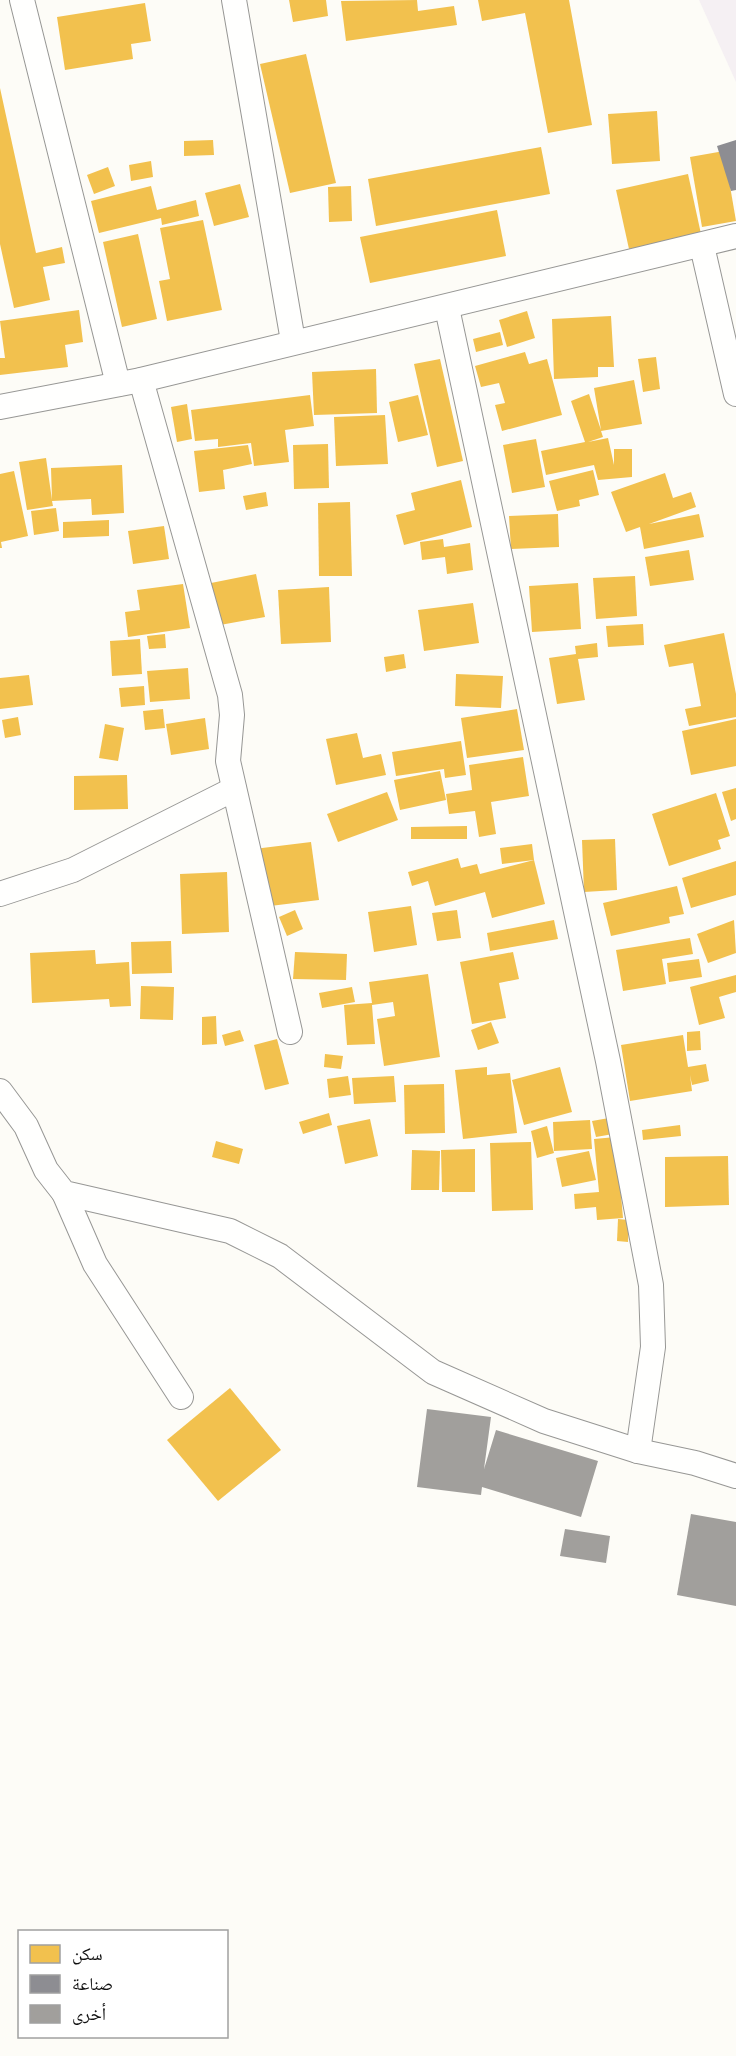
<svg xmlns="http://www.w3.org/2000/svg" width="736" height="2056" viewBox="0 0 736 2056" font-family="'Noto Serif','Noto Naskh Arabic',serif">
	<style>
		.industrial { fill: #f5f0f3 }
		.homes { fill: #f2c14e }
		.industry { fill: #8d8d92 }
		.building { fill: #a19f9c }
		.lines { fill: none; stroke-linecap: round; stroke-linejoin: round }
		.minor-casing { stroke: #979795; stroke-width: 26 }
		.minor { stroke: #fffffe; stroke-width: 24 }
	</style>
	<rect width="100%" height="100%" fill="#fdfcf7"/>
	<polygon class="industrial" points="699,0 736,0 736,82"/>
	<g class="homes">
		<polygon points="289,0 326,0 328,16 293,22"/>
		<polygon points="417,0 418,11 454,6 457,25 346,41 341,1"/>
		<polygon points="478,0 569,0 592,125 548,133 525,13 482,21"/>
		<polygon points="145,3 151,41 131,44 133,59 65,70 57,17"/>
		<polygon points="306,54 336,183 290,193 260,64"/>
		<polygon points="0,88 36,253 62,247 65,263 43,267 50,300 14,308 0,244"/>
		<polygon points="657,111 660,161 612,164 608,114"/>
		<polygon points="213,140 214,155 184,156 184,141"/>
		<polygon points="541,147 550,194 376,226 368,179"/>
		<polygon points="724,151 736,221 702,227 690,157"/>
		<polygon points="151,161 153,177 131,181 129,165"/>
		<polygon points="108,167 115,186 94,194 87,175"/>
		<polygon points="688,174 701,234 629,249 616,190"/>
		<polygon points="240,184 249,217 214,226 205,193"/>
		<polygon points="151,186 157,210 196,200 199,216 162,225 161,218 99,233 91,201"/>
		<polygon points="351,186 352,221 329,222 328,187"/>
		<polygon points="497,210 506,256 370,283 360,237"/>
		<polygon points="203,220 222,310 167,321 159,281 170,279 160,228"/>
		<polygon points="138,234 157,319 122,327 103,242"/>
		<polygon points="79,310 83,342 65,345 68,367 0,375 0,358 5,358 0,321"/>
		<polygon points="527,311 535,338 507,347 499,320"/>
		<polygon points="611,316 614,367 598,367 598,377 554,379 552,319"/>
		<polygon points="500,332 503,345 476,352 473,339"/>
		<polygon points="525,352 529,364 547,359 562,415 502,431 495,405 505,403 499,383 481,387 475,366"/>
		<polygon points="656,357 660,389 643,392 638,359"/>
		<polygon points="440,359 463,461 437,467 414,364"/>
		<polygon points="376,369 377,413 314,415 312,372"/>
		<polygon points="634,380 642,424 601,431 603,437 588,442 608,438 614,465 614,449 632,449 632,477 598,480 594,465 546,475 541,451 585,442 571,401 589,394 601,430 594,388"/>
		<polygon points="310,395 314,426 285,430 289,462 254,466 251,443 218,447 218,439 195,441 191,410"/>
		<polygon points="418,395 428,435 398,442 389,402"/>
		<polygon points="187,404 192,439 177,442 171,407"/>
		<polygon points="385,415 388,464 336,466 334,417"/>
		<polygon points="536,439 545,487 512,493 503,445"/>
		<polygon points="328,444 329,488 294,489 293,445"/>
		<polygon points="248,445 252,464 223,470 225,489 199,492 194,451"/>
		<polygon points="46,458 52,500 51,468 122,465 124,513 92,515 91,499 52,501 53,506 27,510 19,462"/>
		<polygon points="593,470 599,495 579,500 580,506 557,511 549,481"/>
		<polygon points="14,471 28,536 1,542 2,548 0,548 0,474"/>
		<polygon points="665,473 673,498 691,492 696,507 649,524 699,514 704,537 644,549 640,527 626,532 611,492"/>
		<polygon points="461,480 472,527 404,545 396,515 415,510 411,493"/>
		<polygon points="266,492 268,506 246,510 243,496"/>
		<polygon points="350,502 352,576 319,576 318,503"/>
		<polygon points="56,508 59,531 34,535 31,511"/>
		<polygon points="558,514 559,547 511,549 509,516"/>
		<polygon points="109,520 109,536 63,538 63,522"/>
		<polygon points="164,526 169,559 133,564 128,531"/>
		<polygon points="443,539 444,547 470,543 473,570 447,574 445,557 422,560 420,542"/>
		<polygon points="689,550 694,580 650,586 645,557"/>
		<polygon points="256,574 265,617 220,625 211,583"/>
		<polygon points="635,576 637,616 596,619 593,578"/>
		<polygon points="578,583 581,629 532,632 529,586"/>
		<polygon points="183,584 190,628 128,637 125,612 140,610 137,590"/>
		<polygon points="329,587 331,642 281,644 278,590"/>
		<polygon points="473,603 479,643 424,651 418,610"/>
		<polygon points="643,624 644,645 608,647 606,626"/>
		<polygon points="724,633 736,694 736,717 689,726 685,709 701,706 693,663 669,667 664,645"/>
		<polygon points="165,634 166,648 149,649 147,636"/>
		<polygon points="140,639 142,674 112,676 110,641"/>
		<polygon points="597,643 598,657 578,659 585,700 557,704 549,658 576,654 575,646"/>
		<polygon points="404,654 406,668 386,672 384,657"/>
		<polygon points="188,668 190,699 150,702 147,671"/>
		<polygon points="456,674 503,676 501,708 455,706"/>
		<polygon points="29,675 33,705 0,709 0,678"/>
		<polygon points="144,686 145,705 121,707 119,688"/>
		<polygon points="163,709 165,728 145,730 143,711"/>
		<polygon points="517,709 524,750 467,758 461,718"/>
		<polygon points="18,717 21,735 5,738 2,720"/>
		<polygon points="205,718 209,749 171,755 166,724"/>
		<polygon points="736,719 736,766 691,775 682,731"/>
		<polygon points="105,724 124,728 118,761 99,758"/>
		<polygon points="357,733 363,758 381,754 386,775 336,785 326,739"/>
		<polygon points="461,741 466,775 445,778 444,769 396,776 392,752"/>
		<polygon points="523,757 529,796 491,802 496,834 479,837 475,811 449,814 446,794 472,790 469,765"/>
		<polygon points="440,771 446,800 400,810 394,780"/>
		<polygon points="127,775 128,809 74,810 74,776"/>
		<polygon points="736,788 736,819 731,821 722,792"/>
		<polygon points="387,792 398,820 338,842 327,814"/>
		<polygon points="716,793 730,836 718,840 721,849 669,866 652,814"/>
		<polygon points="467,826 467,839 411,839 411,827"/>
		<polygon points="615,839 617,890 584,892 582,840"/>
		<polygon points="311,842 319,900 262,907 254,849"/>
		<polygon points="532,844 534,860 502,864 500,848"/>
		<polygon points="458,858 461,868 477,864 480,874 534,860 545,904 492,918 485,892 435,906 428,881 412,886 408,872"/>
		<polygon points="736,861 736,895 691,908 682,878"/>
		<polygon points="227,872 229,932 182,934 180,874"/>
		<polygon points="677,886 684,914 669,917 670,923 611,936 603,903"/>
		<polygon points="411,906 417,945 374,952 368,912"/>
		<polygon points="295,910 303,929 287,936 279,917"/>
		<polygon points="457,910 461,938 437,941 432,913"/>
		<polygon points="554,920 558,939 490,951 487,933"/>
		<polygon points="734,920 736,953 708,963 697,934"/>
		<polygon points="690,938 693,954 662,959 666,984 623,991 616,950"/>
		<polygon points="171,941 172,973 132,974 131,942"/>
		<polygon points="95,950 96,964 129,962 131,1006 110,1007 109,999 32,1003 30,953"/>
		<polygon points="295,952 347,954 346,980 293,979"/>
		<polygon points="513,952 519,979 499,983 506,1018 472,1024 460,962"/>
		<polygon points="699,959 702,977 669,982 667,963"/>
		<polygon points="428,974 440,1057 384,1066 377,1019 395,1016 393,1002 372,1005 375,1044 347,1045 344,1005 372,1003 369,982"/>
		<polygon points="736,975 736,992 719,997 725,1018 699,1025 690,987"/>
		<polygon points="141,986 174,987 173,1020 140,1019"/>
		<polygon points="352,987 355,1002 322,1008 319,993"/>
		<polygon points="216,1016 217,1044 202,1045 202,1017"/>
		<polygon points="491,1022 499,1043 478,1050 471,1030"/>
		<polygon points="240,1030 244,1041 225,1046 222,1035"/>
		<polygon points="700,1031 701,1050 687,1051 687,1032"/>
		<polygon points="683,1035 688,1067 706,1064 709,1081 692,1085 690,1075 692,1091 630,1101 621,1045"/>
		<polygon points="277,1039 289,1084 265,1090 254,1045"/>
		<polygon points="325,1054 343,1056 341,1069 324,1067"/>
		<polygon points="487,1067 487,1075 510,1073 517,1133 463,1139 455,1070"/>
		<polygon points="560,1067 572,1112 524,1125 512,1080"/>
		<polygon points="348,1076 351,1095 329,1098 327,1079"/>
		<polygon points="394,1076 396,1102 354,1104 352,1078"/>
		<polygon points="444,1084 445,1133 405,1134 404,1085"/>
		<polygon points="329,1113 332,1125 303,1134 299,1122"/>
		<polygon points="609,1118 613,1134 596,1137 592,1121"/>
		<polygon points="370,1119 378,1156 345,1164 337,1126"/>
		<polygon points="590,1120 592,1149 554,1151 553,1122"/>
		<polygon points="680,1125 681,1136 643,1140 642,1130"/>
		<polygon points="547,1126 554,1153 537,1158 531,1131"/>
		<polygon points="616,1137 623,1218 597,1220 596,1207 575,1209 574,1194 599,1192 594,1139"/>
		<polygon points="216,1141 243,1149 239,1164 212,1157"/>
		<polygon points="531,1142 533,1210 492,1211 490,1143"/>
		<polygon points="475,1149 475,1192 442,1192 441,1150"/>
		<polygon points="412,1150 440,1151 439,1190 411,1190"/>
		<polygon points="589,1151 596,1180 562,1187 556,1158"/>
		<polygon points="728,1156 729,1205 665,1207 665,1157"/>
		<polygon points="618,1219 629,1220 628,1242 617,1241"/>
		<polygon points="230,1388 281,1450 218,1501 167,1440"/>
	</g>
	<polygon class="industry" points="736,140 736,190 731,191 717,146"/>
	<g class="building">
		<polygon points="427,1409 491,1417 484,1469 496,1430 598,1461 581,1517 482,1487 481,1495 417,1487"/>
		<polygon points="691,1514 736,1522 736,1606 677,1595"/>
		<polygon points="565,1529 610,1536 606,1563 560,1556"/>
	</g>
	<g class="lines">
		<g class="minor-casing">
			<g id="minor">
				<polyline points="22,0 118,384"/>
				<polyline points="234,0 293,341"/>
				<polyline points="702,246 736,394"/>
				<polyline points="447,308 608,1061 651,1285 653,1347 638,1451"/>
				<polyline points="141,380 230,695 232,715 228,761 290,1032"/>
				<polyline points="0,407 141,380 736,236"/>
				<polyline points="0,894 73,870 234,789"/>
				<polyline points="0,1091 26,1126 46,1170 64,1193 230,1231 280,1256 433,1372 544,1421 638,1451 695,1463 736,1476"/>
				<polyline points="64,1193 95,1264 181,1397"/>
			</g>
		</g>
		<use href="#minor" class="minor"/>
	</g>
	<rect x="18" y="1930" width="210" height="108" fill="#ffffff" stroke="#a0a0a0" stroke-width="1.5"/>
	<rect x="30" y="1945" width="30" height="18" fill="#f2c14e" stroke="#a0a0a0" stroke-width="1.5"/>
	<text x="72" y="1960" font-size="18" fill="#111111">سكن</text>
	<rect x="30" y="1975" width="30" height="18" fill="#8d8d92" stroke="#a0a0a0" stroke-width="1.5"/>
	<text x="72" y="1990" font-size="18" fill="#111111">صناعة</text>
	<rect x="30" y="2005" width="30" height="18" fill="#a19f9c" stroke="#a0a0a0" stroke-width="1.5"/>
	<text x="72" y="2020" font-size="18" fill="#111111">أخرى</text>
</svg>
